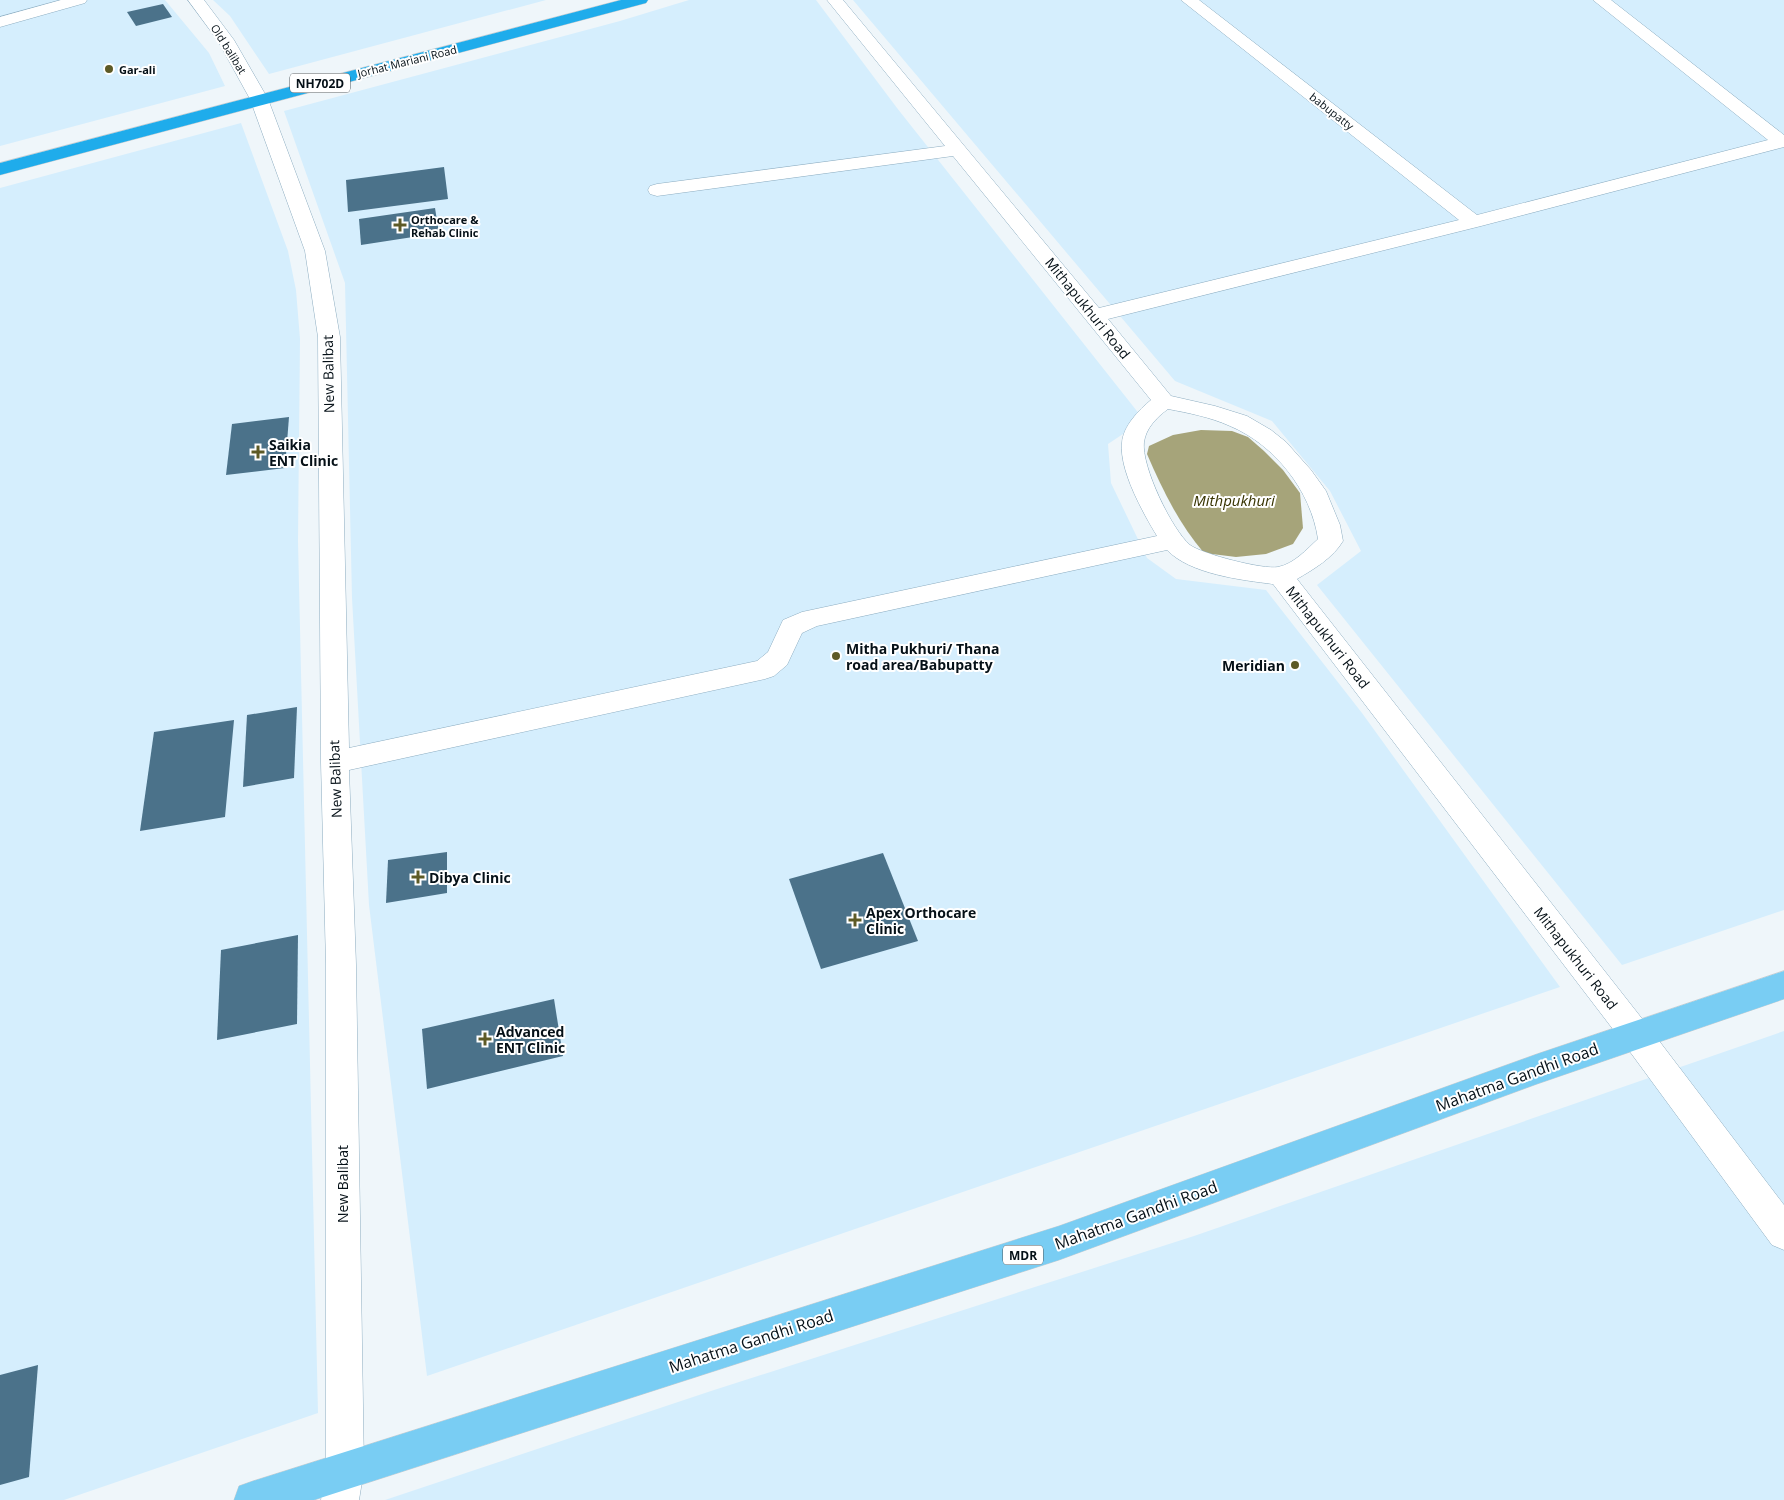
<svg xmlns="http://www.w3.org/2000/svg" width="1784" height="1500" viewBox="0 0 1784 1500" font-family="'Open Sans',sans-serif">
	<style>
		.built { fill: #d5eefd }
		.water { fill: #a6a47a }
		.building { fill: #4b728a }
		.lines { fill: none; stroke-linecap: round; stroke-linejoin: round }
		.minor-casing { stroke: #8dadc1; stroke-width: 1 }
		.major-casing { stroke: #cdcfd1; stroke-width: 1 }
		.highway-casing { stroke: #cdcfd1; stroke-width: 1 }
		.minor { fill: #fff; fill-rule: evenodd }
		.major { fill: #79cdf3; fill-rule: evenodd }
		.highway { fill: #1faceb; fill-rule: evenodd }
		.poi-dot { fill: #5d5a26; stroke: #fff; stroke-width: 2 }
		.labels { text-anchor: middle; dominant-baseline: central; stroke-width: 4; stroke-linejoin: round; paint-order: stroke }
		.far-street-label { font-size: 11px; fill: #051017; stroke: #fff }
		.far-poi-label { font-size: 11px; font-weight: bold; fill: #051017; stroke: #fff; text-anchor: start }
		.shield { fill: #fff; stroke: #50585d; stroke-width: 1 }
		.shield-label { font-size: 12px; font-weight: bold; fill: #051017 }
		.street-label { font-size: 14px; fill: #051017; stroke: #fff }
		.poi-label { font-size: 14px; font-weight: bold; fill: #051017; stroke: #fff; text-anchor: start }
		.water-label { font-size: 15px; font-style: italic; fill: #373300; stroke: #fff }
		.near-street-label { font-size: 16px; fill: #051017; stroke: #fff }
	</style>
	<rect width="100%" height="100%" fill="#eff6fa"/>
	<g class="built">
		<polygon points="0,0 165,0 209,53 225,86 0,146"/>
		<polygon points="213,0 546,0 269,74 230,16"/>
		<polygon points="689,0 816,0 897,108 1144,420 1108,444 1111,483 1147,558 1176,579 1266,590 1362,713 1560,987 427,1376 369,905 352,598 345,283 284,111 620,21"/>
		<polygon points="853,0 1784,0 1784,910 1622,965 1317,585 1361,551 1330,491 1272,421 1175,381"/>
		<polygon points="241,123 288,251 296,290 300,339 298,541 318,1413 64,1500 0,1500 0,188"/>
		<polygon points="1784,1031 1784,1500 385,1500 711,1391 1194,1236"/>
	</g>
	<path class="water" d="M1201,430L1232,431L1248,437L1264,451L1283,470L1300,493L1303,528L1293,544L1266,554L1236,557L1204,553C1179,524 1162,489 1147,454L1149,446L1173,435Z"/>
	<g class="building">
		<polygon points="163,4 172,17 136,26 127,12"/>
		<polygon points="444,167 448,199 348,212 346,180"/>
		<polygon points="435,208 439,233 361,245 359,219"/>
		<polygon points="289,417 285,468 226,475 232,424"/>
		<polygon points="297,707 294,778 243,787 247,715"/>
		<polygon points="234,720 225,817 140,831 154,732"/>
		<polygon points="447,852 447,893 386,903 388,860"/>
		<polygon points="883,853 918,941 821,969 789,879"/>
		<polygon points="298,935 297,1024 217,1040 221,950"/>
		<polygon points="554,999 563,1056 427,1089 422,1029"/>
		<polygon points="38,1365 29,1477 0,1485 0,1375"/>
	</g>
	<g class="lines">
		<g class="minor-casing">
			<g id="minor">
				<polygon points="61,0 87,0 85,3 0,27 0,17"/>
				<path d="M188,0H204L234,40L268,99L325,251L340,337L349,748L757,661L768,652L783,620L802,612L1157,536C1143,513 1119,470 1122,443C1123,426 1139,410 1151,400L953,156L657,196L650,194L648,190L650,186L657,184L945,146L827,0H843L1099,308L1459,220L1181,0H1199L1477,215L1768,140L1593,0H1611L1784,135V147L1481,226L1108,319L1171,396L1215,406L1247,416L1271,430L1286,442L1311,470L1326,491L1340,525L1343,541C1333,558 1314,569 1297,579L1647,1025L1784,1205V1250L1772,1245L1625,1045L1273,584C1241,580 1190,574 1167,550L817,626L802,633L787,665L774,676L765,679L349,770L356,965L364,1469L359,1500H321L326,1469V965L321,762L318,337L305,251L250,99L218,41ZM1168,409C1189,413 1210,417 1230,426C1275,445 1311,491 1318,539C1307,549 1294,564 1278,567C1264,570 1202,554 1190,545C1172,530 1141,466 1144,442C1146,428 1157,417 1168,409Z"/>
			</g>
		</g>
		<g class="major-casing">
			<polygon id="major" points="1784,971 1784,999 1537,1084 1059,1260 314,1500 234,1500 239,1486 253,1481 1059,1226 1537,1054"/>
		</g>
		<g class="highway-casing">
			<polygon id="highway" points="621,0 648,0 646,3 0,175 0,163"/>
		</g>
		<use href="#minor" class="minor"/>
		<use href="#major" class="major"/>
		<use href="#highway" class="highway"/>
	</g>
	<g class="poi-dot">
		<circle cx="109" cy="69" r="5"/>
		<path d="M397.5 217.5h5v5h5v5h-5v5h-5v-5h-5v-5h5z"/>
		<path d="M255.5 444.5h5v5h5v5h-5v5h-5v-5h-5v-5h5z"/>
		<circle cx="836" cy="656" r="5"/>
		<circle cx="1295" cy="665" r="5"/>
		<path d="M415.5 869.5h5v5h5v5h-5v5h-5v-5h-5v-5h5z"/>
		<path d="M852.5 912.5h5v5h5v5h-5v5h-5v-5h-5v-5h5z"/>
		<path d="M482.5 1031.5h5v5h5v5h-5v5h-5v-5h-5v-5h5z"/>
	</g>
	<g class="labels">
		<g class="far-street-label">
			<text transform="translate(229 49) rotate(58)">Old balibat</text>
			<text transform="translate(407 61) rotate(-14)">Jorhat Mariani Road</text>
			<text transform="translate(1332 111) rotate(38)">babupatty</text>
		</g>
		<g class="far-poi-label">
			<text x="119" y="69">Gar-ali</text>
			<text x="411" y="219">Orthocare &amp;<tspan x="411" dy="13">Rehab Clinic</tspan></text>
		</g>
		<g class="shield">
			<rect x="290" y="73.5" width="60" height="19" rx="4"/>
			<rect x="1003" y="1245.5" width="40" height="19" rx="4"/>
		</g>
		<g class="shield-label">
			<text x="320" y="83">NH702D</text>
			<text x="1023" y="1255">MDR</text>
		</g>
		<g class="street-label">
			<text transform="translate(1088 308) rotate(51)">Mithapukhuri Road</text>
			<text transform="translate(328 374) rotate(-91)">New Balibat</text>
			<text transform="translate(1328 637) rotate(52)">Mithapukhuri Road</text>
			<text transform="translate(335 779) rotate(-92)">New Balibat</text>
			<text transform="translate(1576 958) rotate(52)">Mithapukhuri Road</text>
			<text transform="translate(342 1184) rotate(-90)">New Balibat</text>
		</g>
		<g class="poi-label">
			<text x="269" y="444">Saikia<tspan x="269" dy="16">ENT Clinic</tspan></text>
			<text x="846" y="648">Mitha Pukhuri/ Thana<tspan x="846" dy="16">road area/Babupatty</tspan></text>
			<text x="1285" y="665" text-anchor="end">Meridian</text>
			<text x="429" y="877">Dibya Clinic</text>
			<text x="866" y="912">Apex Orthocare<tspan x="866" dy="16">Clinic</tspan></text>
			<text x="496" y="1031">Advanced<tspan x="496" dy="16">ENT Clinic</tspan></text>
		</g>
		<g class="water-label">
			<text x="1234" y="500">Mithpukhuri</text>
		</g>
		<g class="near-street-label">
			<text transform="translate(1517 1077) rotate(-20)">Mahatma Gandhi Road</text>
			<text transform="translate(1136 1215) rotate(-20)">Mahatma Gandhi Road</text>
			<text transform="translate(751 1341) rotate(-18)">Mahatma Gandhi Road</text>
		</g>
	</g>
</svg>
